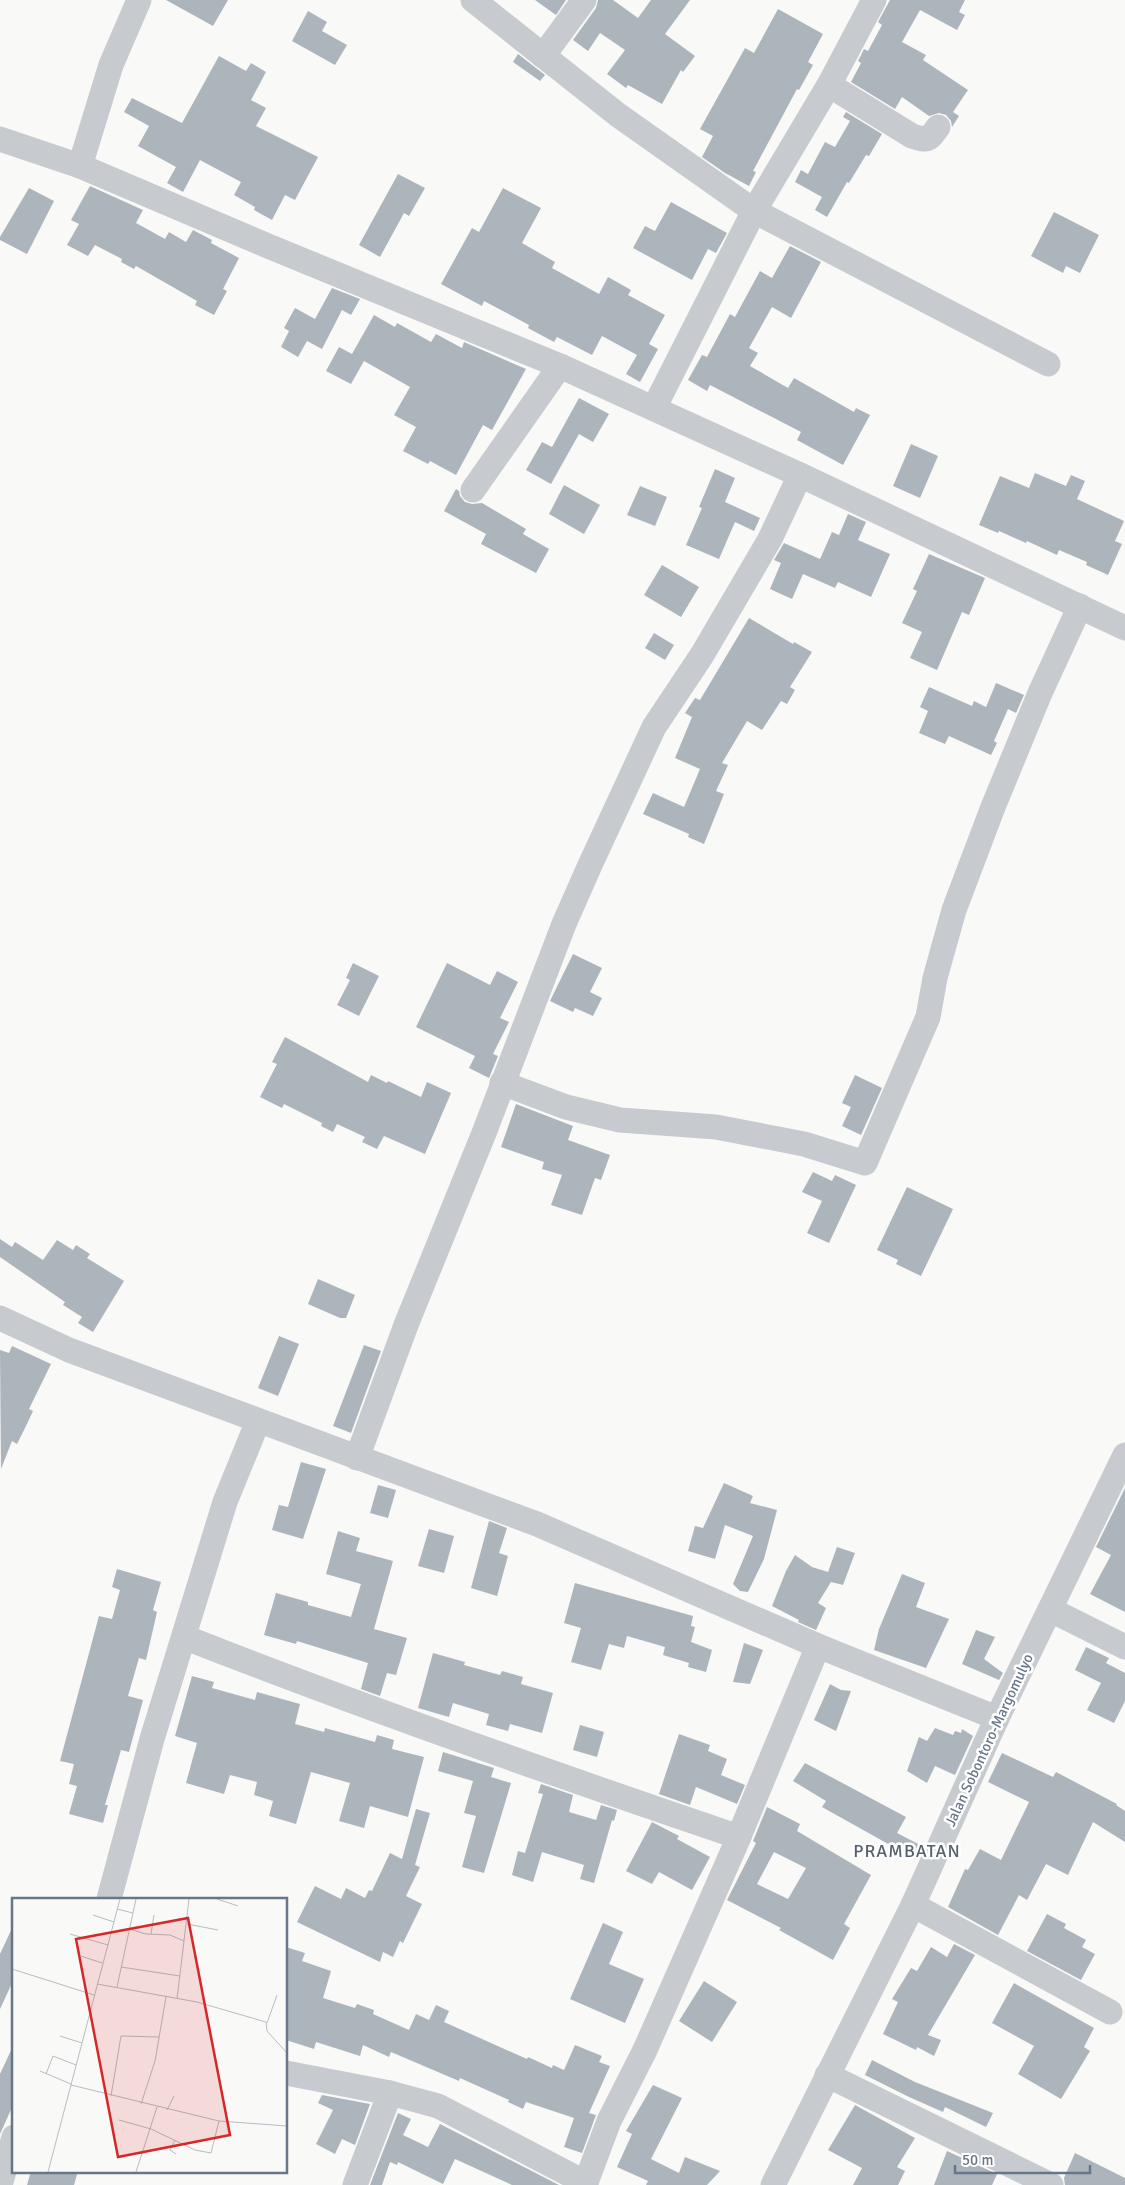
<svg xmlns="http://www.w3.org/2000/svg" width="1125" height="2185" viewBox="0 0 1125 2185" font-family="Signika,sans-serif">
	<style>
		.building { fill: #adb5bc; fill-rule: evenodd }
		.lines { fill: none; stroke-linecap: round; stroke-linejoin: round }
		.minor { stroke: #c7cace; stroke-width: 25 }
		.labels { text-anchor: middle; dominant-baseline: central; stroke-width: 5; stroke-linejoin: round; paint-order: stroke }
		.street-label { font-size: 15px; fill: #677789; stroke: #fff }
		.quarter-label { font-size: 18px; letter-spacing: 1px; fill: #55616e; stroke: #fff }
		.inset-road { fill: none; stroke: #b6bdc4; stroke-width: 1 }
		.view { fill: #d62828; fill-opacity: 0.15; stroke: #d62828; stroke-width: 2.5 }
		.inset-edge { fill: none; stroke: #677789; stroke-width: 2.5 }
	</style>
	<rect width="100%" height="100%" fill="#f9f9f7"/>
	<g class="building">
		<polygon points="166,0 228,0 213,26"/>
		<polygon points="535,0 566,0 556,15"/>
		<polygon points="598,0 613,0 638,18 651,0 690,0 665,34 695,56 683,72 681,70 662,104 628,85 626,88 607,74 625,50 600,33 588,51 573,40 596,8"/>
		<polygon points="890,0 965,0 959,12 965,15 957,30 920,10 902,42 926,55 923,60 968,90 953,112 959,116 952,127 951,121 946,115 939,113 929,116 902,97 895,109 851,82 861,63 858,61 864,49 868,51 882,25 878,22"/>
		<polygon points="778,9 823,34 808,62 813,65 799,90 797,89 753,171 756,172 749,186 725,173 702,157 713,136 700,129 745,48 754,53"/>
		<polygon points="308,11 327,22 322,31 347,45 335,65 292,41"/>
		<polygon points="518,54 545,75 540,81 513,62"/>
		<polygon points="219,56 246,71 251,63 266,72 251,100 266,108 256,126 318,157 295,200 285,195 272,220 254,210 255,207 234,195 241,182 200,160 183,192 167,183 176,167 138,146 149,126 124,112 132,98 182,123"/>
		<polygon points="846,112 882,134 869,156 866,155 849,183 847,182 827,217 815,210 822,197 795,182 801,170 808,174 825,142 835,147 850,121 843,117"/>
		<polygon points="398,174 425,188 409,216 404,213 380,257 359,245"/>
		<polygon points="90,186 143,210 136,223 165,239 169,232 186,242 193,230 212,240 211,243 239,258 223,289 227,291 214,315 195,305 197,301 171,286 136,266 134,269 121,262 122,259 95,245 88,256 67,245 79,224 71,220"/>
		<polygon points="29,188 54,201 27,254 0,240 0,237"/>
		<polygon points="503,188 541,208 522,243 555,262 552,268 599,294 608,277 631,290 628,295 665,315 649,344 658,349 640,382 626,374 637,355 602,336 592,355 557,337 554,342 528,328 529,325 484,301 482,306 441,284 472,228 479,232"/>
		<polygon points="671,202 727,233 716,253 708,249 692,280 633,248 645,226 655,231"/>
		<polygon points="1054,212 1099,235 1080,273 1066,266 1063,273 1031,256"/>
		<polygon points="790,246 821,262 791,318 772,307 749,348 758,353 750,366 788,388 794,378 854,412 856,408 870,415 843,465 797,440 801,432 710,385 707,391 688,380 702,355 707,357 730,314 735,317 760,271 772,278"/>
		<polygon points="332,288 360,299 351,315 342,310 322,349 307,341 298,357 281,347 289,331 284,328 295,308 315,319"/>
		<polygon points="374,315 395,327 397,323 431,342 436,334 462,348 464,342 526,369 492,430 483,425 456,475 430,461 428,464 403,451 416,427 394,415 410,387 364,361 351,384 326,371 339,347 352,354"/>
		<polygon points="579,398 609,414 593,442 579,434 551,484 526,470 542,442 552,447"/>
		<polygon points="911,444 938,456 920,498 893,486"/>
		<polygon points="715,469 735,478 725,502 760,518 754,531 735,522 719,559 686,545 702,508 699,507"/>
		<polygon points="1035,473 1066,486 1071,475 1085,481 1077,499 1124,521 1115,541 1122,544 1108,575 1086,565 1087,562 1059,550 1057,555 1027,541 1026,543 999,531 998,533 979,525 1000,476 1029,488"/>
		<polygon points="564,485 600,505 584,534 549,514"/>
		<polygon points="640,486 667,497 655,526 627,515"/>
		<polygon points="456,489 459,491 460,496 465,502 472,504 482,503 526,529 523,534 549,549 536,573 481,544 486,534 444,511"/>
		<polygon points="848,514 866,522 858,540 890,554 871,597 838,582 835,588 803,574 792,599 770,589 781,563 774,560 784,543 820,559 832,532 839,535"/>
		<polygon points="929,554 985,578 969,615 962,612 937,670 910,658 922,632 902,623 917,591 913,589"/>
		<polygon points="662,565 699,587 681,617 644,595"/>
		<polygon points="749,618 793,644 794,642 812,652 790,687 795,690 787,704 781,701 762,730 747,721 722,763 728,765 716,791 724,794 704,844 688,837 689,834 643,814 653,793 684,807 700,769 675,758 692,717 685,713 695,698 700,700"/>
		<polygon points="654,633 674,645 665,660 645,648"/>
		<polygon points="996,683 1024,695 1016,713 1008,709 994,741 997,743 991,755 949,736 945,744 919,733 928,711 920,707 929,687 972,706 974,701 986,707"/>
		<polygon points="573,954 602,968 590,992 602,998 593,1016 575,1008 573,1012 550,1001"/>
		<polygon points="353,963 379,976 359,1016 337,1005 350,980 346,978"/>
		<polygon points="447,963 490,985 497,971 518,982 500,1018 509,1022 493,1054 498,1056 489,1078 469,1068 475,1056 416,1027"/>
		<polygon points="285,1037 368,1082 371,1075 387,1083 388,1081 421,1097 427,1082 451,1093 425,1154 384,1136 377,1149 362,1142 365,1137 337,1124 333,1132 321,1126 322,1123 284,1104 282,1108 260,1097 277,1064 272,1062"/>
		<polygon points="855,1075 882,1088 861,1135 842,1126 851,1107 842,1103"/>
		<polygon points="516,1104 573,1126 568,1140 610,1155 601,1180 595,1178 582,1215 551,1205 562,1175 542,1169 544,1162 501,1147"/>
		<polygon points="813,1172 832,1181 835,1175 856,1185 829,1243 807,1233 822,1201 802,1192"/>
		<polygon points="907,1187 953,1209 921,1276 896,1264 898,1260 877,1250"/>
		<polygon points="0,1239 12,1247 15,1242 43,1260 57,1240 73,1250 76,1245 90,1254 87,1258 124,1281 93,1332 78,1323 82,1317 63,1305 65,1302 0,1257"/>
		<polygon points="318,1279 355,1295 346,1318 340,1318 308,1304"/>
		<polygon points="279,1336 299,1344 278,1396 258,1388"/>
		<polygon points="364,1345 381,1351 351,1433 333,1426"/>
		<polygon points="12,1346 51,1364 29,1409 33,1411 26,1426 17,1444 12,1441 1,1469 0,1350 9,1353"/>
		<polygon points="301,1462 326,1469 303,1539 272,1530 279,1505 288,1507"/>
		<polygon points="724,1483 753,1496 750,1503 777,1510 764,1559 748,1592 740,1591 733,1584 753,1536 725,1525 715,1559 688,1551 695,1526 703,1528"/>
		<polygon points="378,1485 396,1490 388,1518 370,1513"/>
		<polygon points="1125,1488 1125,1612 1090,1594 1111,1555 1096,1547"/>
		<polygon points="489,1521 507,1528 499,1553 508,1556 497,1596 471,1588"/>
		<polygon points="429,1529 454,1536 444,1573 418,1566"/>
		<polygon points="338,1531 360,1538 356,1551 393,1561 374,1629 407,1638 396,1675 387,1673 380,1696 361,1689 368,1663 297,1641 296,1644 264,1635 276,1593 308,1602 308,1605 351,1617 361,1584 326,1574"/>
		<polygon points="837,1547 855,1553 843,1585 831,1582 818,1603 826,1608 816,1630 798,1622 799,1620 772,1606 786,1571 795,1555 812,1567 828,1572"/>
		<polygon points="117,1569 161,1582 153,1610 157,1612 146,1660 139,1658 128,1696 143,1700 129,1752 121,1750 105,1805 108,1805 103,1823 69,1814 77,1786 69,1784 74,1764 60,1761 99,1616 112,1619 120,1590 112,1587"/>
		<polygon points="902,1574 925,1583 916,1607 949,1619 926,1668 874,1650 879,1629"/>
		<polygon points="575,1583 693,1616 691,1626 695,1627 691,1642 712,1650 706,1672 688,1667 689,1663 663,1655 665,1647 627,1636 624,1648 609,1644 601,1670 571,1662 581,1628 564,1623"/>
		<polygon points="976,1630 995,1637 984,1659 1003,1673 999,1680 962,1664"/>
		<polygon points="744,1643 763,1650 750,1684 733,1682"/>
		<polygon points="1086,1647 1109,1658 1106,1663 1125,1673 1125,1701 1114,1723 1087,1710 1101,1683 1075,1670"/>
		<polygon points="433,1653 465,1662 464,1665 500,1675 502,1671 523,1677 521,1684 553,1693 542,1733 510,1724 508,1731 486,1725 489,1714 453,1703 449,1717 418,1708"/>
		<polygon points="192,1676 214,1682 212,1688 255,1700 257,1692 300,1704 295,1724 324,1732 325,1728 375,1742 377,1735 394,1740 392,1749 424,1757 408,1817 370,1806 364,1828 339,1821 350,1783 311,1772 296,1824 269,1816 273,1801 254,1795 257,1782 230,1775 224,1794 186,1783 197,1743 175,1736"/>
		<polygon points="830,1684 841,1690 851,1691 836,1731 814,1720"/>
		<polygon points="580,1725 604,1732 597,1757 573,1750"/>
		<polygon points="935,1728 953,1735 955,1731 961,1733 962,1729 973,1736 955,1775 935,1766 927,1783 907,1771 919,1737 927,1741"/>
		<polygon points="679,1734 710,1745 708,1751 727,1759 721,1775 745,1785 737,1804 696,1787 690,1805 659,1794"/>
		<polygon points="443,1752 494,1768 491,1777 511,1783 484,1873 462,1867 476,1816 464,1813 473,1781 438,1771"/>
		<polygon points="1002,1753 1053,1777 1056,1772 1117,1804 1116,1805 1125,1811 1125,1842 1093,1822 1068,1875 1046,1864 1027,1900 1019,1895 998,1935 948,1907 965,1869 968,1870 980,1849 1001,1860 1029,1802 988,1782"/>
		<polygon points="805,1763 906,1817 897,1833 922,1846 915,1859 822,1807 826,1801 793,1781"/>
		<polygon points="541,1784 573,1795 569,1812 596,1820 601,1805 617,1810 614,1821 612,1820 594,1883 580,1879 584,1865 542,1852 533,1882 512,1875 518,1851 525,1853 543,1794 538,1793"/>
		<path d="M767,1807L800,1824L797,1831L871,1875L844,1924L850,1928L833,1960L779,1930L781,1928L727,1900L756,1843L753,1841ZM774,1852L806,1868L788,1899L757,1884Z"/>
		<polygon points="416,1809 430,1813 415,1865 420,1867 406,1896 422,1904 403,1943 400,1941 393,1957 383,1952 380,1962 297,1922 315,1886 341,1899 346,1888 365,1898 369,1890 372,1891 390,1853 402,1859"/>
		<polygon points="652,1822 679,1836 677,1839 710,1857 692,1890 659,1872 652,1884 626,1871"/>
		<polygon points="1047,1914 1066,1924 1064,1928 1086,1940 1082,1947 1095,1954 1081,1980 1027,1951"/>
		<polygon points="603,1923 623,1932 609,1964 644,1979 625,2023 570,1999"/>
		<polygon points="14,1924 14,1979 0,2009 0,1954"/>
		<polygon points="954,1944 975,1955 928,2035 941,2040 934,2056 917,2047 916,2050 883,2034 898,2002 892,1999 911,1968 917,1971 931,1947 947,1957"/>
		<polygon points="286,1947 305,1953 302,1961 331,1971 323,1998 355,2008 357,2004 374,2010 373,2014 409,2030 416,2014 429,2020 436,2005 449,2011 444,2022 527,2059 528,2057 552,2068 553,2065 564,2070 575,2045 602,2056 599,2062 610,2066 589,2113 596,2115 582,2153 564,2147 574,2118 526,2102 523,2109 508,2102 509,2100 460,2078 459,2081 391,2052 389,2057 363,2045 360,2056 316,2042 314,2049 286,2040"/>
		<polygon points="704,1981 737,2002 712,2042 679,2021"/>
		<polygon points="1014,1983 1094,2028 1084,2047 1090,2051 1061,2099 1018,2074 1034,2046 992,2023"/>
		<polygon points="14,2044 14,2103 0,2134 0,2074"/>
		<polygon points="872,2060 915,2082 993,2113 986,2127 945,2107 943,2112 909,2097 865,2075"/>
		<polygon points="653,2085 682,2098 651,2159 679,2173 685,2157 720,2171 707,2185 646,2185 648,2181 617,2167 632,2134 626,2131"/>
		<polygon points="322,2095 370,2104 355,2145 342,2139 335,2154 316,2144 333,2110 318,2103"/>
		<polygon points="855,2105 915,2138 897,2167 905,2171 898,2185 853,2185 862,2168 828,2150"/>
		<polygon points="398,2113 411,2119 403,2135 428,2147 440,2124 559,2185 512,2185 455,2159 443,2184 398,2162 397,2165 390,2162 382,2185 370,2185"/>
		<polygon points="947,2151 997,2174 992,2185 934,2185"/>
		<polygon points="1075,2153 1125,2178 1125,2185 1065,2185 1064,2178"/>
		<polygon points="31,2171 78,2171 74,2185 27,2185"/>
	</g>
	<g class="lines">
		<g class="minor">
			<polyline points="473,0 618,115 754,211 1048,364"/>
			<polyline points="543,56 584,0"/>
			<path d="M829,85L912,136C928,141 928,141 938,127"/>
			<polyline points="0,139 80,166 268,246 560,366 800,475 1125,628"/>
			<polyline points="80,166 111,65 139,0"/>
			<polyline points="654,408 754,211 829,85 874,0"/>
			<polyline points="473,490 560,366"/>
			<polyline points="502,1083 566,1107 620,1120 716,1127 804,1144 865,1163 928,1017 935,978 954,910 993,807 1040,693 1080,606"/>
			<polyline points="0,1318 69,1350 537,1524 818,1646 997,1718"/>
			<polyline points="357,1458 406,1325 484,1133 564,924 590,865 654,727 702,655 770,539 800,475"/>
			<polyline points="1051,1610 1125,1647"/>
			<path d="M184,1637C367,1709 553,1774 739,1837"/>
			<polyline points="109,1899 152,1739 225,1502 258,1421"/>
			<polyline points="913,1905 1110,2012"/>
			<polyline points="286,2073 390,2093 438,2106 586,2183"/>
			<polyline points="827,2075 1051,2185"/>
			<polyline points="0,2185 14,2137"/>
			<polyline points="355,2185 390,2093"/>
			<polyline points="585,2185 609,2121 645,2050 735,1846 818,1646"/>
			<polyline points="773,2185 913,1905 997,1718 1125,1455"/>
		</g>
	</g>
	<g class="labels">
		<g class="street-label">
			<text transform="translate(989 1740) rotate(-65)">Jalan Sobontoro-Margomulyo</text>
		</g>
		<g class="quarter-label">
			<text x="907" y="1851">PRAMBATAN</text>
		</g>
	</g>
	<g transform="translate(12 1898)">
		<rect width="275" height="275" fill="#f9f9f7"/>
		<path class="inset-road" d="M205,1L226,8M105,11L121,15M81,17L102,24M175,26L206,32M117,31L134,36L158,37L172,43M58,36L96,47M139,36L142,17M69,58L90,65M109,69L168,78M0,71L82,97M85,86L185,104L254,124L255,133L275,155M105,89L124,1M165,101L177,1M255,125L265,97M48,138L70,145M28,173L59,186M34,176L41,158L64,167M59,187L207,223L275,228M99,198L109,138L147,139M129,206L143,163L154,99M155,212L162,198M107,222L139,231L183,252L199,255L207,223M163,242L158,252L164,256M36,274L108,1M124,274L145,209"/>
		<path class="view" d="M176,20L218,237L106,259L64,41Z"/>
		<rect width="275" height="275" class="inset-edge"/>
	</g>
	<path d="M955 2165v8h135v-8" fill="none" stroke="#677789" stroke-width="2.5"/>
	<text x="962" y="2165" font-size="15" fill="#677789" stroke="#ffffff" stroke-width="4" paint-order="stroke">50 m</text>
</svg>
